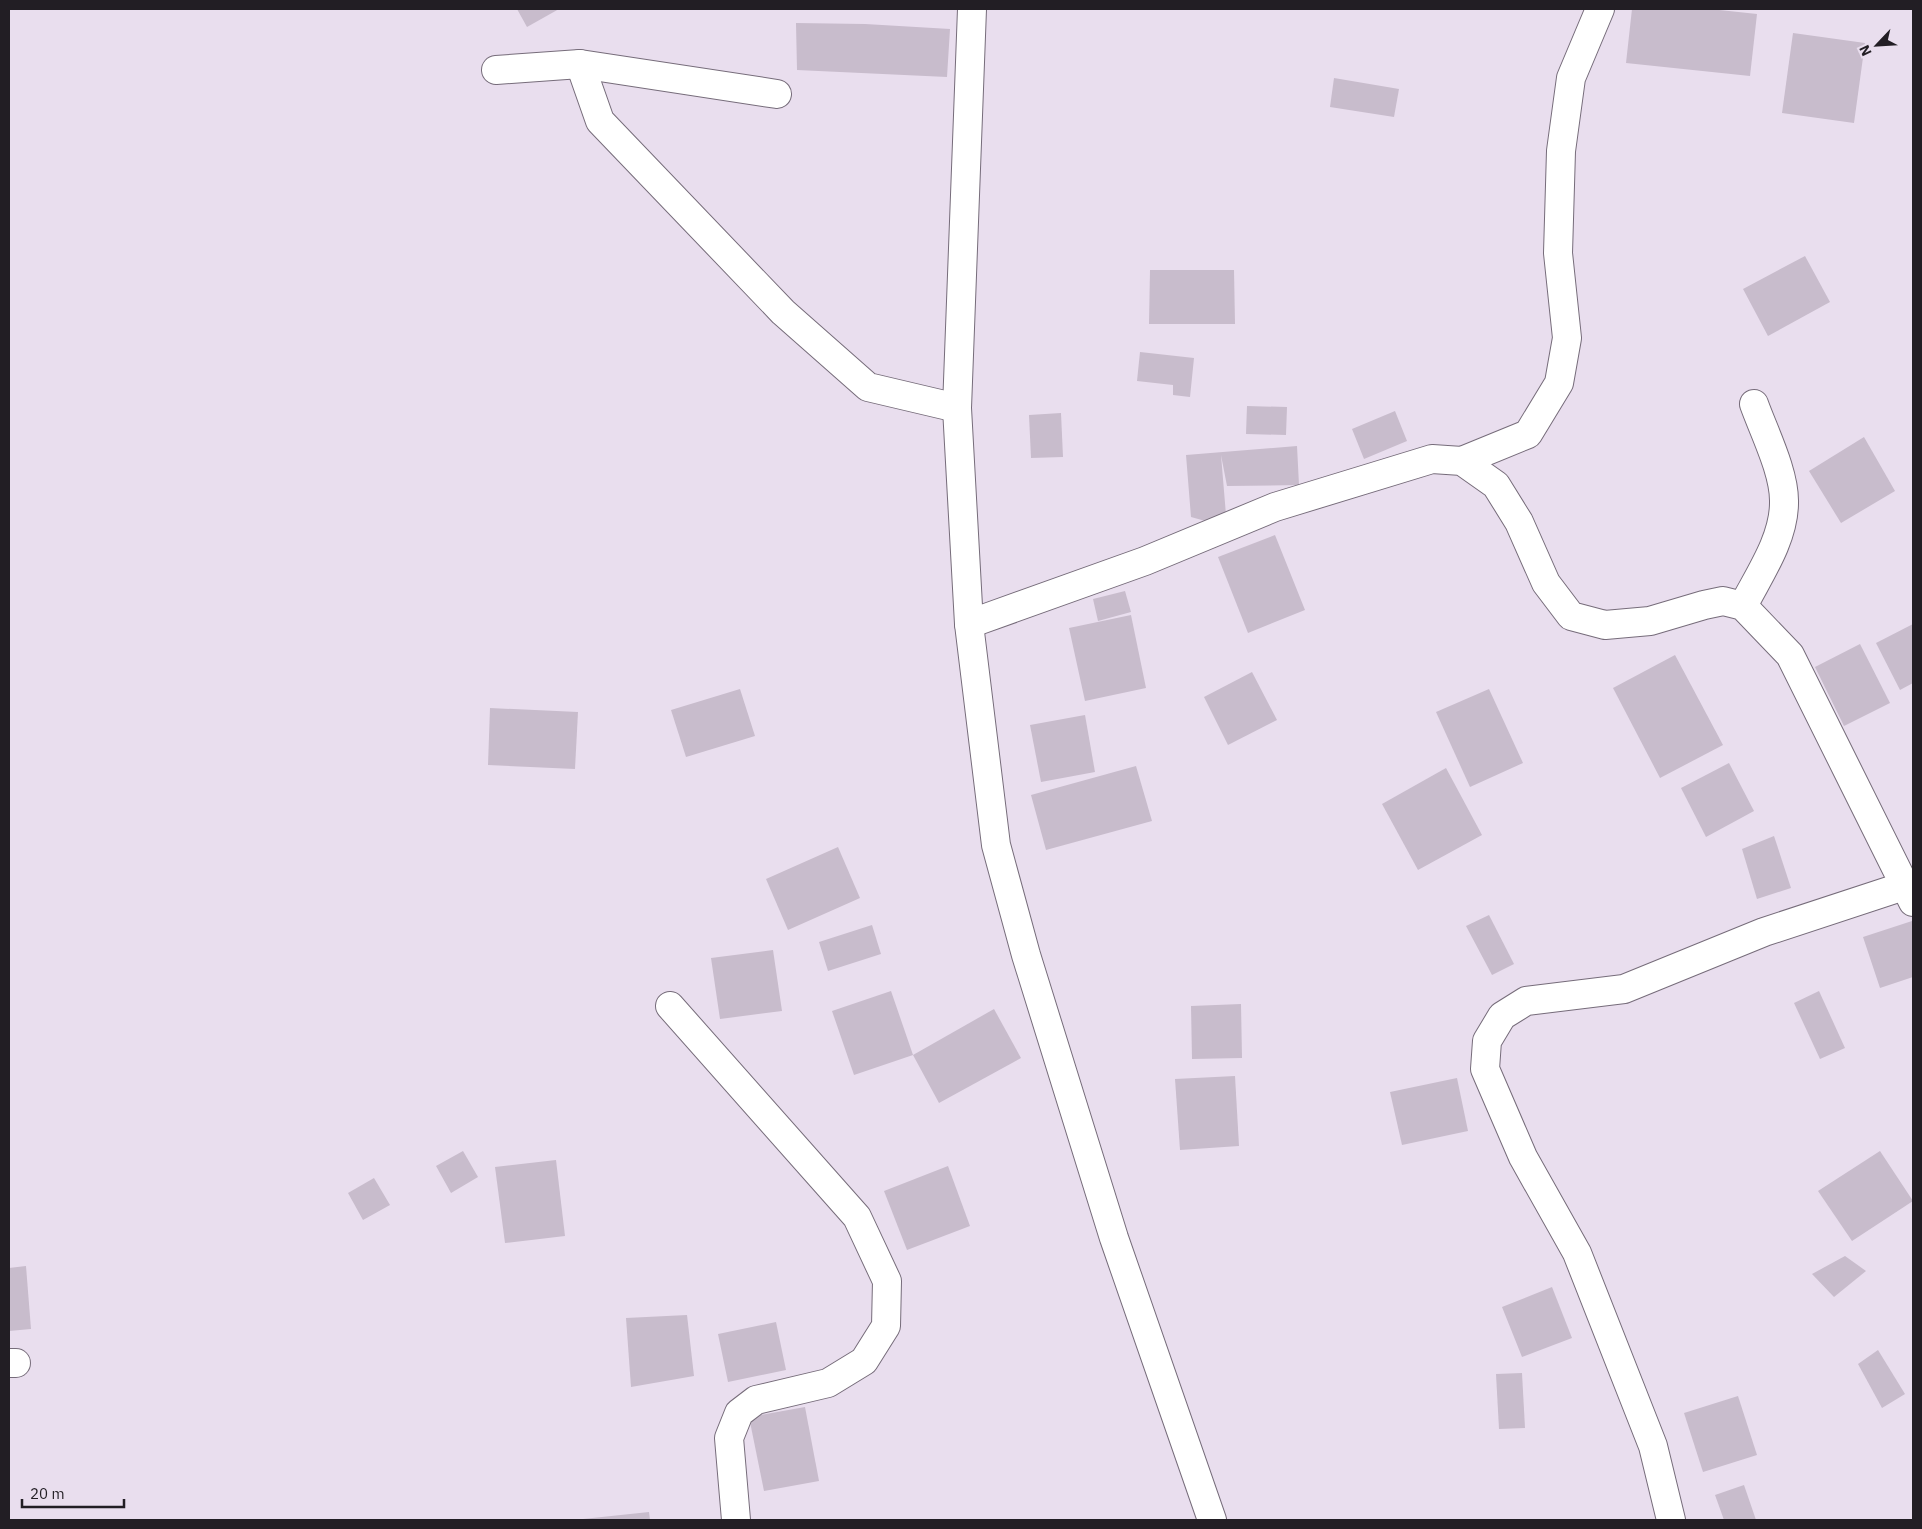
<svg xmlns="http://www.w3.org/2000/svg" width="1922" height="1529" viewBox="0 0 1922 1529" font-family="'IBM Plex Sans',sans-serif">
	<style>
		.building { fill: #c8bccc }
		.lines { fill: none; stroke-linecap: round; stroke-linejoin: round }
		.minor-casing { stroke: #766c7a; stroke-width: 30 }
		.minor { stroke: #fff; stroke-width: 28 }
	</style>
	<rect width="100%" height="100%" fill="#e9deee"/>
	<g class="building">
		<polygon points="517,9 559,9 527,27"/>
		<polygon points="1632,9 1710,9 1757,14 1750,76 1626,63"/>
		<polygon points="796,23 865,24 950,29 947,77 797,70"/>
		<polygon points="1793,33 1865,43 1854,123 1782,113"/>
		<polygon points="1334,78 1399,89 1394,117 1330,107"/>
		<polygon points="1805,256 1830,302 1768,336 1743,289"/>
		<polygon points="1150,270 1234,270 1235,324 1149,324"/>
		<polygon points="1140,352 1194,358 1190,397 1173,395 1173,385 1137,381"/>
		<polygon points="1247,406 1287,407 1286,435 1246,434"/>
		<polygon points="1395,411 1407,441 1364,459 1352,429"/>
		<polygon points="1061,413 1063,457 1031,458 1029,415"/>
		<polygon points="1864,437 1895,491 1841,523 1809,471"/>
		<polygon points="1297,446 1299,485 1227,486 1221,455 1227,527 1191,517 1186,455"/>
		<polygon points="1275,535 1305,610 1248,633 1218,557"/>
		<polygon points="1125,591 1131,612 1098,621 1093,599"/>
		<polygon points="1131,615 1146,688 1085,701 1069,628"/>
		<polygon points="1913,624 1913,683 1900,690 1876,643"/>
		<polygon points="1860,644 1890,703 1844,726 1815,667"/>
		<polygon points="1675,655 1723,745 1660,778 1613,688"/>
		<polygon points="1252,672 1277,720 1228,745 1204,697"/>
		<polygon points="740,689 755,736 686,757 671,710"/>
		<polygon points="1489,689 1523,763 1470,787 1436,712"/>
		<polygon points="490,708 578,712 575,769 488,765"/>
		<polygon points="1085,715 1095,772 1041,782 1030,725"/>
		<polygon points="1729,763 1754,811 1706,837 1681,788"/>
		<polygon points="1136,766 1152,821 1046,850 1031,795"/>
		<polygon points="1446,768 1482,835 1418,870 1382,804"/>
		<polygon points="1774,836 1791,888 1757,899 1742,849"/>
		<polygon points="838,847 860,898 788,930 766,879"/>
		<polygon points="1489,915 1514,964 1492,975 1466,926"/>
		<polygon points="1912,921 1913,977 1880,988 1863,937"/>
		<polygon points="872,925 881,954 828,971 819,942"/>
		<polygon points="773,950 782,1011 720,1019 711,958"/>
		<polygon points="891,991 913,1055 854,1075 832,1011"/>
		<polygon points="1819,991 1845,1048 1820,1059 1794,1003"/>
		<polygon points="1241,1004 1242,1058 1192,1059 1191,1006"/>
		<polygon points="994,1009 1021,1058 939,1103 913,1055"/>
		<polygon points="1235,1076 1239,1146 1180,1150 1175,1079"/>
		<polygon points="1457,1078 1468,1131 1402,1145 1390,1092"/>
		<polygon points="463,1151 478,1177 451,1193 436,1166"/>
		<polygon points="1880,1151 1913,1201 1852,1241 1818,1191"/>
		<polygon points="556,1160 565,1236 505,1243 495,1167"/>
		<polygon points="948,1166 970,1226 907,1250 884,1191"/>
		<polygon points="374,1178 390,1205 363,1220 348,1193"/>
		<polygon points="1845,1256 1866,1271 1834,1297 1812,1274"/>
		<polygon points="26,1266 31,1329 9,1331 9,1268"/>
		<polygon points="1552,1287 1572,1338 1522,1357 1502,1307"/>
		<polygon points="687,1315 694,1376 631,1387 626,1318"/>
		<polygon points="776,1322 786,1370 728,1382 718,1334"/>
		<polygon points="1878,1350 1905,1394 1882,1408 1858,1364"/>
		<polygon points="1522,1373 1525,1428 1499,1429 1496,1374"/>
		<polygon points="1738,1396 1757,1455 1703,1472 1684,1413"/>
		<polygon points="805,1407 819,1481 764,1491 749,1417"/>
		<polygon points="1744,1485 1756,1520 1724,1520 1715,1495"/>
		<polygon points="649,1512 650,1520 583,1520 583,1519"/>
	</g>
	<g class="lines">
		<g class="minor-casing">
			<g id="minor">
				<polyline points="972,9 957,408 969,624 996,845 1026,955 1114,1238 1212,1520"/>
				<polyline points="580,64 600,121 783,312 868,387 957,408"/>
				<polyline points="496,70 580,64 777,94"/>
				<polyline points="1462,461 1528,434 1559,383 1567,338 1558,253 1561,151 1571,78 1600,9"/>
				<path d="M1743,606C1759,575 1784,539 1784,503C1785,473 1764,432 1754,404"/>
				<polyline points="969,624 1145,561 1275,507 1432,459 1462,461 1496,485 1519,522 1546,583 1571,616 1605,625 1650,621 1704,605 1723,601 1743,606 1790,655 1913,902"/>
				<polyline points="670,1006 857,1217 887,1281 886,1326 864,1361 828,1383 756,1400 739,1413 729,1438 736,1520"/>
				<polyline points="9,1363 16,1363"/>
				<polyline points="1671,1520 1653,1446 1577,1253 1523,1157 1485,1069 1487,1041 1502,1016 1526,1001 1624,989 1764,932 1904,886"/>
			</g>
		</g>
		<use href="#minor" class="minor"/>
	</g>
	<rect width="1922" height="1529" fill="none" stroke="#221e24" stroke-width="20"/>
	<g transform="translate(1877 45) rotate(245)" stroke="#e9deee" stroke-width="4" paint-order="stroke">
	<path d="M0-4L9 19L0 12L-9 19Z" fill="#221e24"/>
	<text y="-8" font-size="14" font-weight="bold" text-anchor="middle" fill="#221e24">N</text>
	</g>
	<path d="M22 1499v8h102v-8" fill="none" stroke="#221e24" stroke-width="2.5"/>
	<text x="30" y="1499" font-size="15" fill="#221e24" stroke="#e9deee" stroke-width="4" paint-order="stroke">20 m</text>
</svg>
